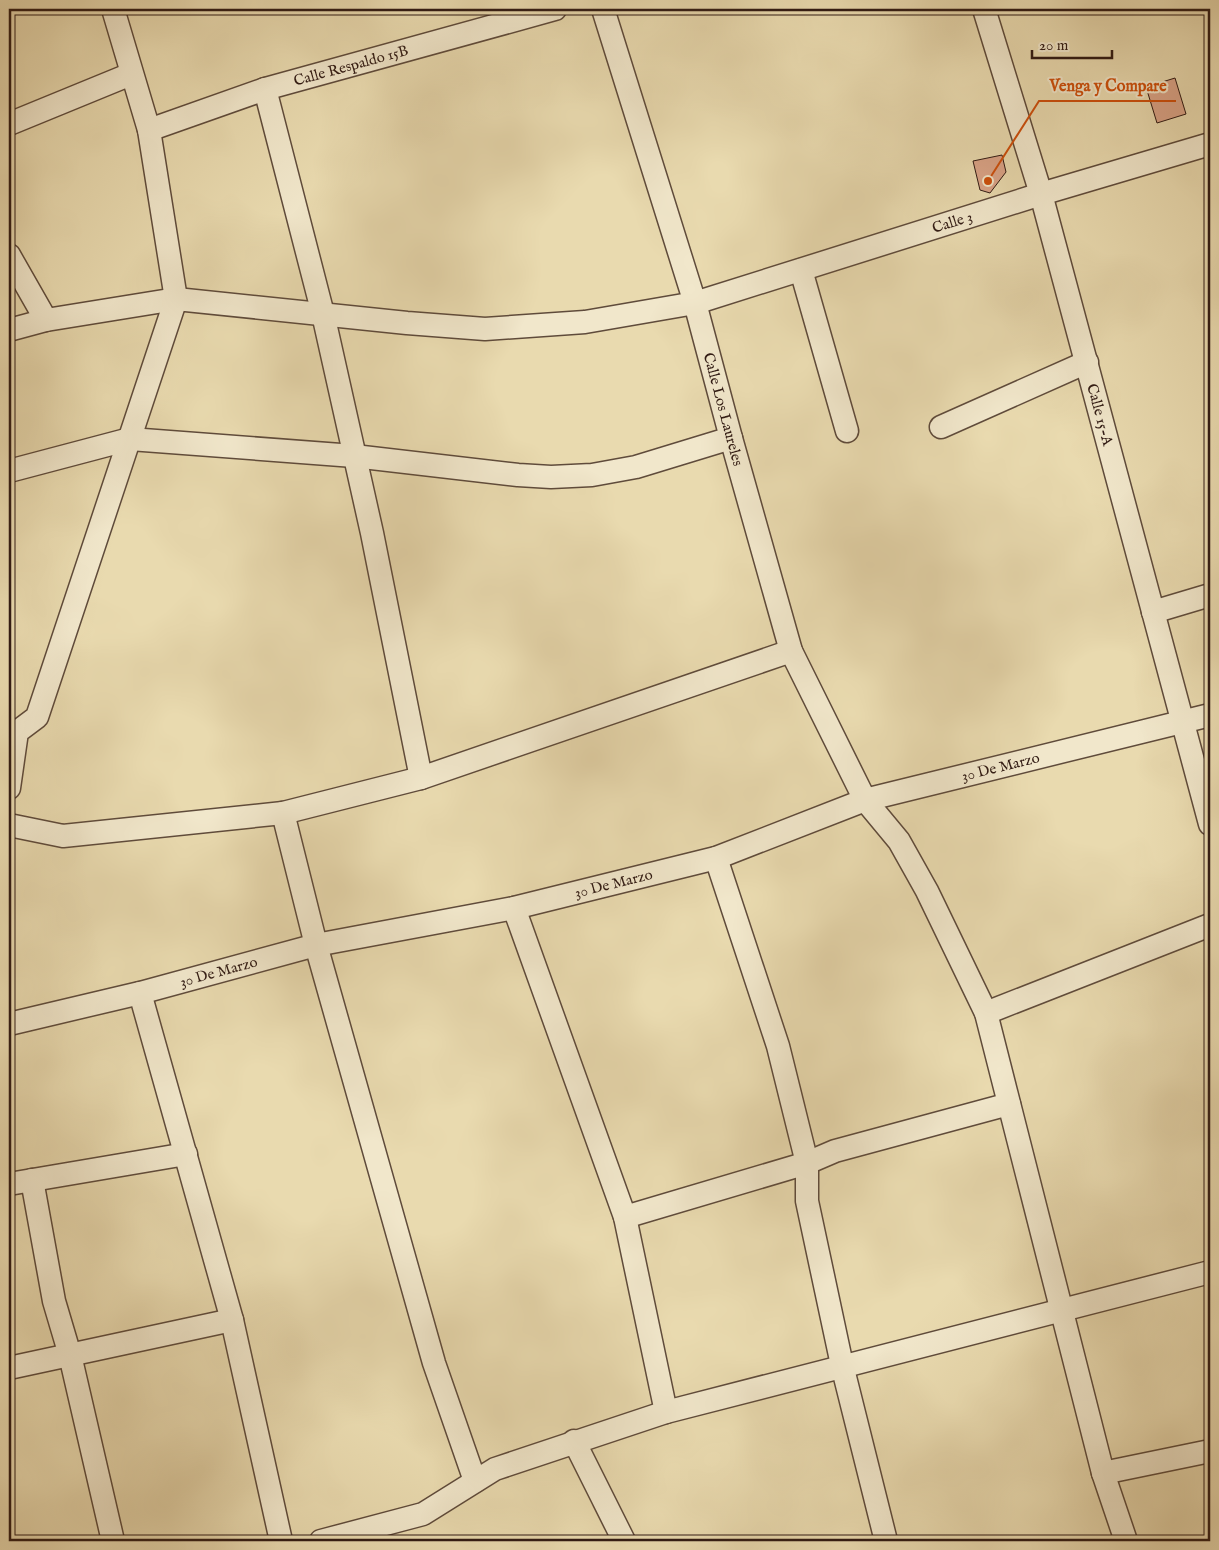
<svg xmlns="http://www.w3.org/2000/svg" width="1219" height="1550" viewBox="0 0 1219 1550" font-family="'IM FELL English',serif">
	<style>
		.building { fill: #daa488; stroke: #311b14 }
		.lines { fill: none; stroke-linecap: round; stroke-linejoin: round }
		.street-casing { stroke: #5f4b3b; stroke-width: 25 }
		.street { stroke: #f1e7cb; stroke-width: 22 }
		.labels { text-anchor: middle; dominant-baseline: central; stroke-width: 4; stroke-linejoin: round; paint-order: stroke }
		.street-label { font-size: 15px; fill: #311b14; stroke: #f1e7cb }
		.leader { fill: none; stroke: #cd500d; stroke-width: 2 }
		.callout-dot { fill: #cd500d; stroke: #f1e7cb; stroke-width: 2 }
		.callout-label { font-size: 16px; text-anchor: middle; font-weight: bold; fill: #cd500d; stroke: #f1e7cb; stroke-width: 4; stroke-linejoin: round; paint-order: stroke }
	</style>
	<rect width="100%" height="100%" fill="#e9daaf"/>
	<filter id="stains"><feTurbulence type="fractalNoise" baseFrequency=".004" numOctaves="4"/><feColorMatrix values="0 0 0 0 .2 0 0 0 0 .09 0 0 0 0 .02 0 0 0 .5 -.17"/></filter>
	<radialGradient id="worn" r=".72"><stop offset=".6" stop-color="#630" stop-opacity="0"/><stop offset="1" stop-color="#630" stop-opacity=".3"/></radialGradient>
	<g class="building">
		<polygon points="1175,78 1186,114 1157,123 1146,87"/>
		<polygon points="1002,155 1006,172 990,193 980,190 973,161"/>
	</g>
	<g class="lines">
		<g class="street-casing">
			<g id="street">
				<path id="s1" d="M603,9L695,303L731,438L791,651L865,800L899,841L927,891L986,1013L1103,1473L1126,1541"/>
				<path id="s2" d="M984,9L1041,194L1210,824"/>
				<polyline points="265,89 323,314 372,533 421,778"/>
				<polyline points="9,124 131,74"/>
				<path id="s3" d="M149,130L265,89L555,9"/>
				<polyline points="9,255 46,320"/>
				<polyline points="801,270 847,431"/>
				<path id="s4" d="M9,330L46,320L176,299L407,323L485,329L585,322L695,303L1041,194L1210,144"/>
				<polyline points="941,427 1087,362"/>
				<polyline points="9,471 130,439 354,456 518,475 551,477 592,475 636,467 731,438"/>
				<polyline points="1153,612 1210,595"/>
				<polyline points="9,788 17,732 37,717 176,299 149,130 113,9"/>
				<polyline points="283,813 316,945 434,1363 475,1481"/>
				<polyline points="9,825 63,836 283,813 421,778 791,651"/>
				<polyline points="716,858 778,1046 807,1163 807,1201 842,1365 886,1541"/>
				<polyline points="514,908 625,1217 666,1412"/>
				<polyline points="140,993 232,1320 281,1541"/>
				<polyline points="986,1013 1210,925"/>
				<path id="s5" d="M9,1024L140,993L316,945L514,908L716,858L865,800L1210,715"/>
				<polyline points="32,1180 54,1301 70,1355 113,1541"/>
				<polyline points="9,1184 186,1154"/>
				<polyline points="625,1217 807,1163 835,1151 1009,1104"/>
				<polyline points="9,1368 232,1320"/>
				<polyline points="574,1441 624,1541"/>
				<polyline points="1103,1473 1210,1451"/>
				<polyline points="321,1541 423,1514 495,1469 666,1412 1210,1272"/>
			</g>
		</g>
		<use href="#street" class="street"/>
	</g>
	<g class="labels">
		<g class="street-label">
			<text stroke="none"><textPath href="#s3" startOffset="212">Calle Respaldo 15B</textPath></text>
			<text stroke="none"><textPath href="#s4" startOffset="962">Calle 3</textPath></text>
			<text stroke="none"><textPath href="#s1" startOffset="418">Calle Los Laureles</textPath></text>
			<text stroke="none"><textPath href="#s2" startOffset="422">Calle 15-A</textPath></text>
			<text stroke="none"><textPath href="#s5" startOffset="1026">30 De Marzo</textPath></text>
			<text stroke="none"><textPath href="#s5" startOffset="621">30 De Marzo</textPath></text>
			<text stroke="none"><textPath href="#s5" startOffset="216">30 De Marzo</textPath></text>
		</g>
	</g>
	<path class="leader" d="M988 181L1039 101H1176"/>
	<circle class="callout-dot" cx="988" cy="181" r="5"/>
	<g class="callout-label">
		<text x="1108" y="91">Venga y Compare</text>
	</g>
	<rect width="1219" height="1550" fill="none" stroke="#e9daaf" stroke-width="30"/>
	<rect x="10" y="10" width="1199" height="1530" fill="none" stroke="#311b14" stroke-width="2.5"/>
	<rect x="15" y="15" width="1189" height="1520" fill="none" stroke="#311b14"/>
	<path d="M1032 50v8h80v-8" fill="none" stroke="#311b14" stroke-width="2.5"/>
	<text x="1039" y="50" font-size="15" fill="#311b14" stroke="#f1e7cb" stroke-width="4" paint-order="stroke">20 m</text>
	<rect width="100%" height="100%" filter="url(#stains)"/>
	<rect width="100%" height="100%" fill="url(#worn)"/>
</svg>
